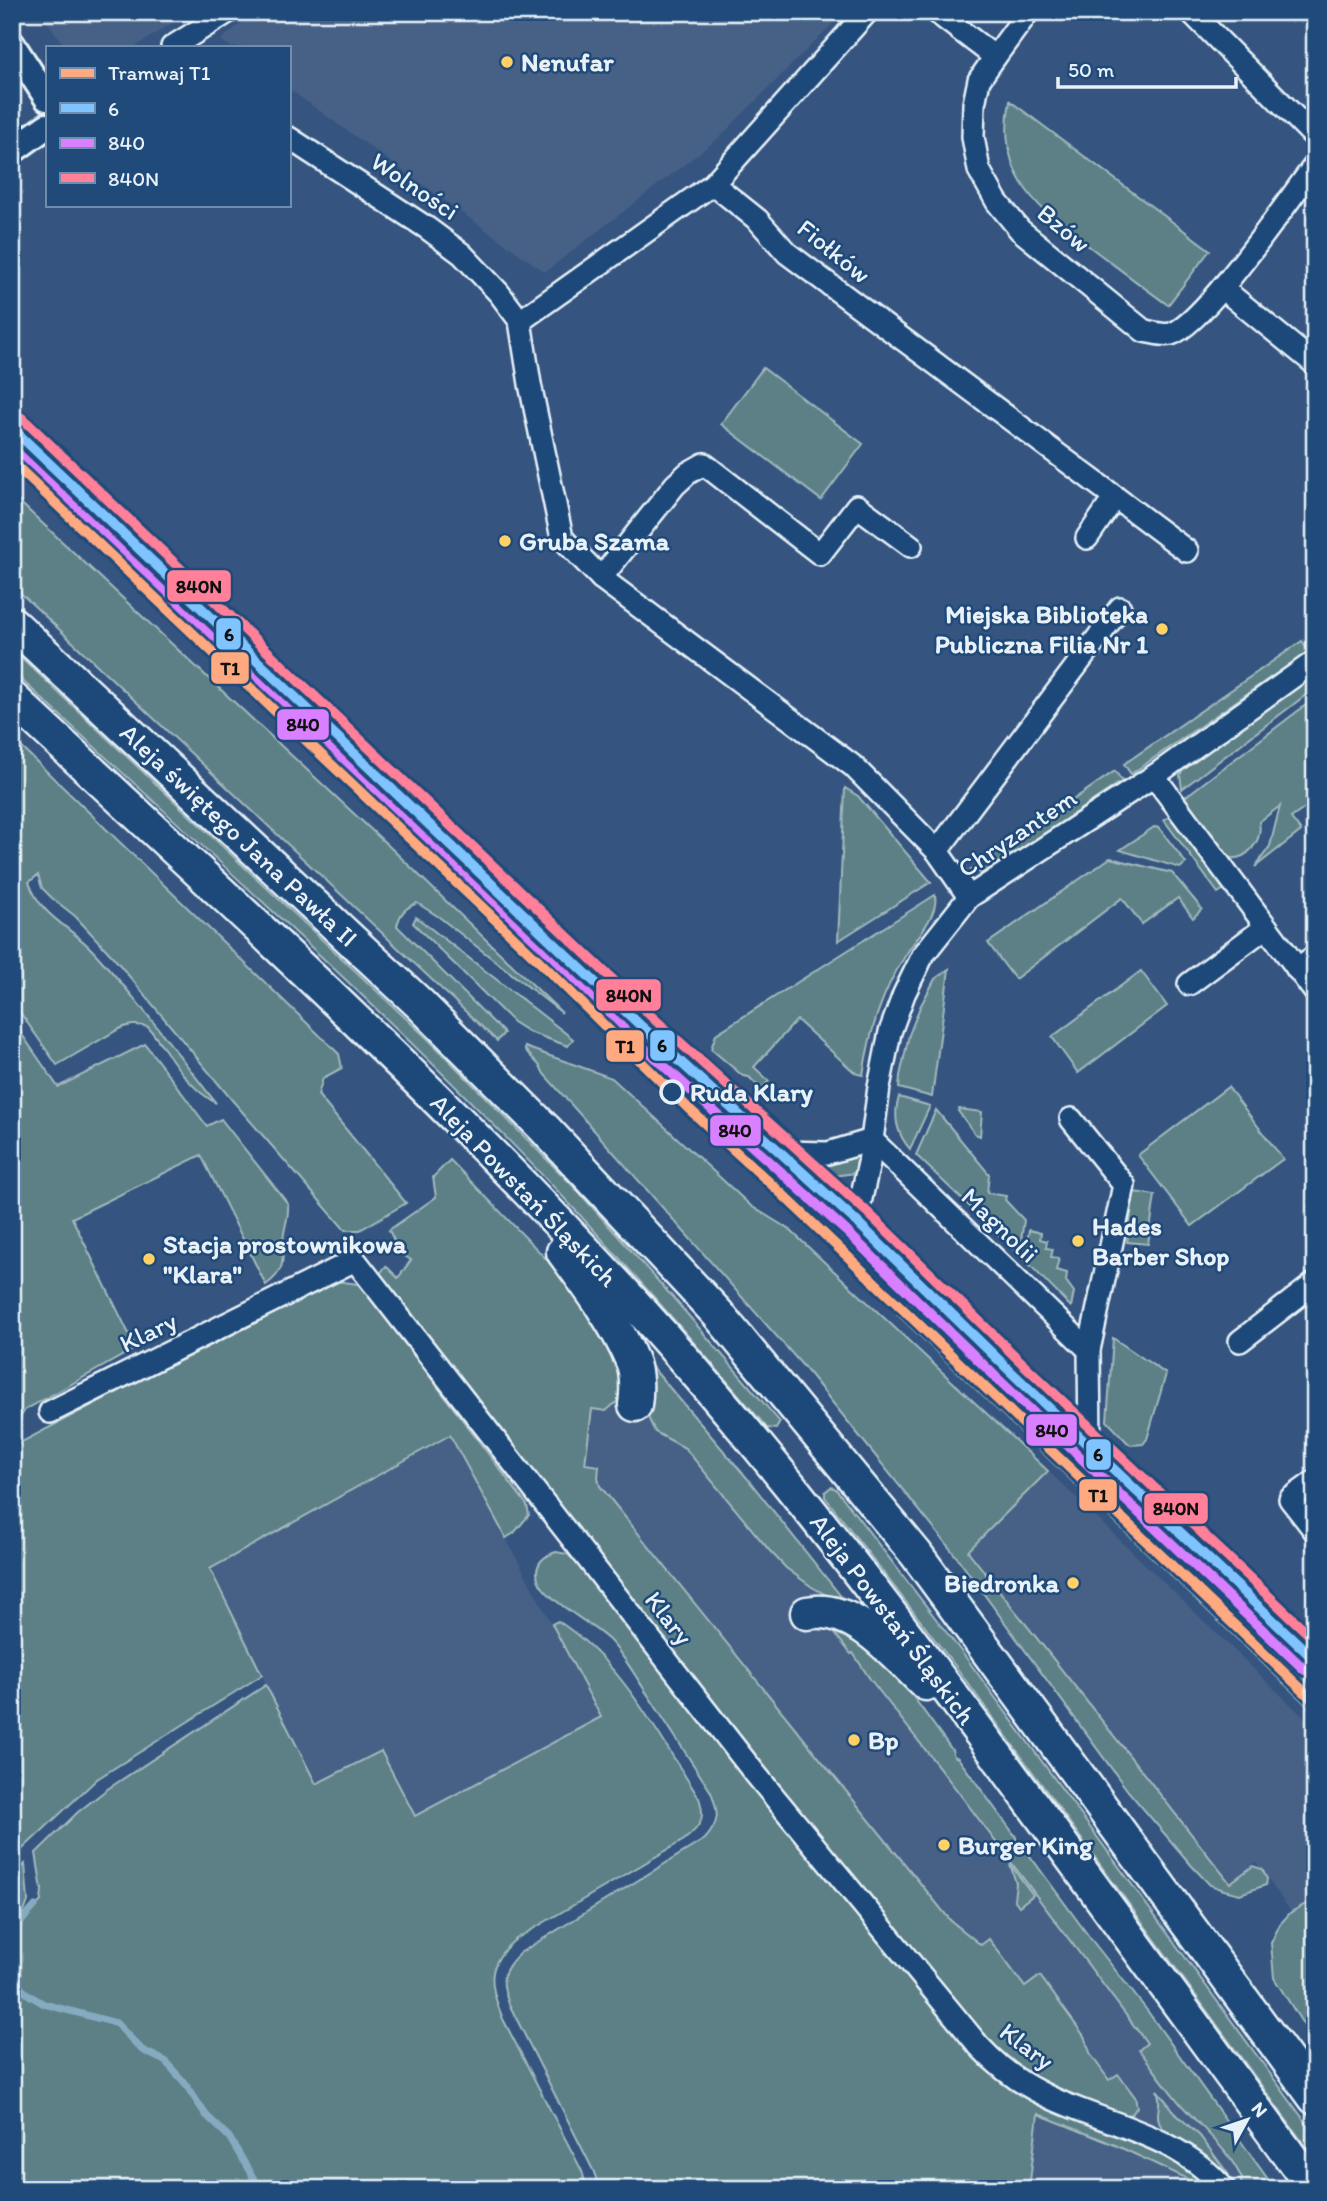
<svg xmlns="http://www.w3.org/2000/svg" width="1327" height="2201" viewBox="0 0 1327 2201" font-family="Itim,sans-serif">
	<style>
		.built { fill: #476086 }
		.green { fill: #5c8085; stroke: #a2b8be; stroke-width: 2 }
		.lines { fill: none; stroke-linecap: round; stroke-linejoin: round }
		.stream { stroke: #86abc1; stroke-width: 7 }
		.minor-casing { stroke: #e8f1f8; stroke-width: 26 }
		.tertiary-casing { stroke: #e8f1f8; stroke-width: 30 }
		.primary-casing { stroke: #e8f1f8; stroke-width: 37 }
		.minor { stroke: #1f4a7a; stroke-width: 21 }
		.tertiary { stroke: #1f4a7a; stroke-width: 24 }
		.primary { stroke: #1f4a7a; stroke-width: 32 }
		.bus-1-casing { stroke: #1f4a7a; stroke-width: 16 }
		.bus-2-casing { stroke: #1f4a7a; stroke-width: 16 }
		.bus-3-casing { stroke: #1f4a7a; stroke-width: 16 }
		.bus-1 { stroke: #80c4ff; stroke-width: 10 }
		.bus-2 { stroke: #d880ff; stroke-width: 10 }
		.bus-3 { stroke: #ff8098; stroke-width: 10 }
		.tram-1-casing { stroke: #1f4a7a; stroke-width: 16 }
		.tram-1 { stroke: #ffa980; stroke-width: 10 }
		.poi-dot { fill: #ffd166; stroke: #1f4a7a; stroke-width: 2.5 }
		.stop-dot { fill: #1f4a7a; stroke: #e8f1f8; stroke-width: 3.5 }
		.labels { text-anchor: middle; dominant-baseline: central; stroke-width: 5; stroke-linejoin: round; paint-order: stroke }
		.poi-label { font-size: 26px; font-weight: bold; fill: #e8f1f8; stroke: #1f4a7a; text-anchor: start }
		.street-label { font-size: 26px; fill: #e8f1f8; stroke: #1f4a7a }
		.stop-label { font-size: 26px; font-weight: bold; fill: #e8f1f8; stroke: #1f4a7a; text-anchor: start }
		.line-badge { stroke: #1f4a7a; stroke-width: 2.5 }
		.pale-badge-label { font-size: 19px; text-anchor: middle; font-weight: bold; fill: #111 }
	</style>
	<rect width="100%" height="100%" fill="#355580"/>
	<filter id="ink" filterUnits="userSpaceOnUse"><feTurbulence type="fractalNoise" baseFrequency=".0143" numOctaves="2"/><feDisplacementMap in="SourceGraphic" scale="14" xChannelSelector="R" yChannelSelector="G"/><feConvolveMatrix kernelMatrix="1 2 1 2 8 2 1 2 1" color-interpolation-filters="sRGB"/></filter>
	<g filter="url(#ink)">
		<g class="built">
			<polygon points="41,12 189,12 135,47 65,47"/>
			<polygon points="254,12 844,12 720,137 545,272 289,89 289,47 231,47 221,40"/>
			<polygon points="906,1305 1315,1694 1315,1710 898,1313"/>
			<polygon points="613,1349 676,1394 780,1517 851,1609 952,1750 954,1756 958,1758 1016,1837 1016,1842 1022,1845 1090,1938 1146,2009 1262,2170 1238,2188 1219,2167 1198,2149 1183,2140 1044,2081 1024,2070 1000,2051 974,2022 807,1820 554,1498"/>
			<polygon points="450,1434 601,1716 415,1816 316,1785 209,1570"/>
			<polygon points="1048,1471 1315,1728 1315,1899 1291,1912 1256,1862 1230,1883 968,1550"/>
			<polygon points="1037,2114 1115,2145 1186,2178 1196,2189 1029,2189"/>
		</g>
		<g class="green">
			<path d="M1010,101L1210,250L1168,305C1143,287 1118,268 1094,250C1039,210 995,177 1010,101Z"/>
			<polygon points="763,368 863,444 821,500 721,424"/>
			<path d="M12,495L393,850L562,1013L439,917L417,903C405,908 400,913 397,926L504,1033L497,1041L12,585Z"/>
			<polygon points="1302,641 1309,651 1131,774 1124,764"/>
			<path d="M12,649L429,1040L575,1188L676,1301L780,1422L776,1429L767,1428C701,1350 634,1273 564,1198C390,1013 198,843 12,671Z"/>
			<polygon points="1315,672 1315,688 1182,789 1180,775 1186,764"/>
			<path d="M1315,698V801L1291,818L1301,831L1255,867L1270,846L1280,806L1259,822C1263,841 1247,861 1228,858L1191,808L1185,797Z"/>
			<path d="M12,738L339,1054L342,1068L323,1078L318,1095L406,1203L360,1230H345L232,1100L114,958L75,916L52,898L42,888L38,875L29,882C41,918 71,926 94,952C138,1000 176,1052 216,1103C185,1086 170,1054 148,1027C137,1024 130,1024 119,1029L57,1065L12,1001Z"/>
			<polygon points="1115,771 1122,781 991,870 981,873 971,870"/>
			<polygon points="845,788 858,796 931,882 838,941"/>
			<polygon points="1170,816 1224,889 1218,893 1164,820"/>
			<polygon points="1154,827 1159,828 1186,863 1180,868 1120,850"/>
			<polygon points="1110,858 1172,873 1202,909 1193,918 1178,898 1142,924 1122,898 1015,979 988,943"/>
			<path d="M935,895C939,914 917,937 907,953C882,991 870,1030 863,1075L858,1074L853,1071L797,1020L754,1067L769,1081L761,1089L749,1077L743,1076L711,1049L716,1034Z"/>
			<polygon points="416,917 573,1039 568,1046 529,1032 513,1022 413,923"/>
			<polygon points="949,969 932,1097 899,1088 900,1076 909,1035 920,1007 935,979"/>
			<polygon points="1141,971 1167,1006 1078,1073 1052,1037"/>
			<path d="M12,1020L58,1087L145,1044L207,1126L221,1119L288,1204C289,1215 286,1222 284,1233C280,1257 290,1267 266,1285L201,1155L72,1218L136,1348L25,1410L19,1419L12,1423Z"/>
			<polygon points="525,1047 612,1078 751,1206 790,1230 1048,1471 968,1551 1230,1883 1253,1866 1262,1869 1267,1879 1266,1885 1240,1894 1224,1890 1210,1885 1192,1866 1128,1791 956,1556 804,1367 544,1074 540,1066 525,1050"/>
			<polygon points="1228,1087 1283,1159 1192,1226 1138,1155"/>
			<path d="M899,1097L930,1106L910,1149C897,1134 893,1116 899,1097Z"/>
			<polygon points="959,1109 982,1112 980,1136 975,1134 958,1111"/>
			<polygon points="936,1110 989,1174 987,1193 1006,1196 1005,1200 1024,1220 1019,1254 916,1155"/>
			<polygon points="858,1154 855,1173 833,1176 817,1161"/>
			<path d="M450,1160L592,1306L621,1362V1398L606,1411L592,1409L585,1464L599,1466L598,1478L600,1486L950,1920L981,1945L989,1939L1025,1987L1040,1976L1084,2036L1091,2055L1109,2080L1118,2074L1135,2097L1137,2107L1132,2114L1125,2115C1088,2099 1044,2087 1012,2061C997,2050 986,2036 974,2022L807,1820L379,1275L386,1266L398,1278L411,1260L400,1253L389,1230L436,1197L433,1177Z"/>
			<polygon points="1134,1192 1155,1195 1148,1244 1127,1242"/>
			<polygon points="1029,1230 1041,1233 1040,1239 1047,1241 1046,1248 1053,1249 1051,1257 1059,1258 1056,1270 1067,1273 1066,1281 1074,1292 1071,1307 1024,1259"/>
			<polygon points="336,1281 358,1284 367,1294 527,1505 529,1515 514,1533 506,1538 450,1435 210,1569 262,1675 97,1779 12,1859 12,1447 321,1285"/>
			<polygon points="910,1300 1315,1686 1315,1694 906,1305"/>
			<polygon points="898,1313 1315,1710 1315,1713 897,1314"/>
			<polygon points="1113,1338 1166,1374 1147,1439 1143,1444 1131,1445 1127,1442 1107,1421"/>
			<polygon points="633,1345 747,1478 851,1609 812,1587 786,1568 769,1550 685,1448 655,1432 647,1415 645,1385"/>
			<polygon points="831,1487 836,1489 967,1659 1315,2135 1315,2159 956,1667 825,1497 825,1492"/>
			<path d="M556,1552L567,1554L578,1563L791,1834L984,2067L1012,2089L1032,2100C1092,2128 1161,2142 1210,2189H1196L1186,2178L1115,2145L1038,2114L1029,2189H600L593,2170L509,2004C500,1980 501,1971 520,1953L705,1839C720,1822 719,1813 711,1792C691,1761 670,1729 650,1698C637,1679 626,1658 610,1641C593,1624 544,1599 538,1579C534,1564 544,1556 556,1552Z"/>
			<path d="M558,1621C623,1663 658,1735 699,1798C706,1819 701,1826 684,1840L516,1939C485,1964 489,1985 503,2019L582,2171L587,2189H12V1878L25,1864L28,1901L20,1923L41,1901L42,1890L36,1853L78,1812L106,1790L266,1685L316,1784L381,1751L415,1816L601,1717L552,1624Z"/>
			<path d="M834,1625L890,1665L952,1750L954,1756L958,1758L1016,1837V1842L1022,1845L1090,1938L1146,2009L1275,2189H1239L1242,2179C1230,2152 1206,2132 1187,2111C1169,2092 1155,2070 1139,2050L1147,2043L956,1789L870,1679L853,1653L851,1654L829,1626Z"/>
			<polygon points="1010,1864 1033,1895 1019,1906 1014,1899 1016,1883"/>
			<polygon points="1315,1899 1315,2043 1274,1978 1271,1943 1280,1924 1291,1912"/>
			<path d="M1157,2090L1178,2116L1200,2136L1229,2175L1228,2177C1219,2167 1210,2158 1199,2151C1188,2142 1164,2136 1159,2122C1155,2111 1163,2104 1157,2090Z"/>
		</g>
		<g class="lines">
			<g class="stream">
				<polyline points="12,1932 35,1906"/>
				<polyline points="12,1981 29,1995 44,2004 116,2023 142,2050 165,2061 184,2082 206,2115 229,2137 260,2189"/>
			</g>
			<g class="minor-casing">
				<g id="minor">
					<polyline points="936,12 995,57 1028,12"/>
					<polyline points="1191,12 1315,137"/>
					<polyline points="172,47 228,12"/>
					<path d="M995,57L979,80L974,104L973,137L979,170L997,202L1020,230L1144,331C1152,332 1163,336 1171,334C1204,324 1289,199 1315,165"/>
					<polyline points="289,138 427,228 462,254 499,293 520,321 530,384 562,538 601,578 853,766 937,851 969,897"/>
					<polyline points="713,184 867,12"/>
					<polyline points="1222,288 1315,364"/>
					<polyline points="520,321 713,184 758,220 787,253 1115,497 1087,538"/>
					<polyline points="1115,497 1187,551"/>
					<polyline points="601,578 675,485 688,473 704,464 820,554 857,506 911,546"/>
					<polyline points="1154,776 1315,992"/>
					<polyline points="937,851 1120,608"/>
					<polyline points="1297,969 1315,956"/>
					<polyline points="1189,984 1266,927"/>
					<polyline points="1071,1119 1124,1185 1089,1350"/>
					<polyline points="872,1140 1089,1350 1090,1447"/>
					<polyline points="782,1152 828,1153 872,1140"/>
					<polyline points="856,1221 869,1163 879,1087 890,1032 904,994 923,955 969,897 1154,776 1315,661"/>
					<polyline points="1240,1341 1315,1283"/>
					<path d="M50,1412L355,1260L753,1771L979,2046C994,2062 1010,2076 1030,2087C1094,2124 1174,2129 1224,2189"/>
					<polyline points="1315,1481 1290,1499 1315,1531"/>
				</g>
			</g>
			<g class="tertiary-casing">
				<g id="tertiary">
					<polyline points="12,44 47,98"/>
					<polyline points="12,151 47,126"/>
					<polyline points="12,428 642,1027 856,1221 1009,1370 1315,1660"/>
				</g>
			</g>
			<g class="primary-casing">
				<g id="primary">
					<polyline points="12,623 421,1005 545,1129 718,1314 916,1554 1315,2098"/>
					<path d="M12,698C224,895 438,1090 634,1303C760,1441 873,1589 984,1738C1095,1888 1203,2039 1314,2189"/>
					<path d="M563,1252C588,1286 615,1321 632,1361C637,1373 637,1392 635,1405"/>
					<path d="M807,1613C854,1603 895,1655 926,1684"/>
				</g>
			</g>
			<use href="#minor" class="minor"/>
			<use href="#tertiary" class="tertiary"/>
			<use href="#primary" class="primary"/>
			<g class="bus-1-casing">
				<polyline id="bus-1" points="12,428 642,1027 856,1221 1009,1370 1315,1660"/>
			</g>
			<g class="bus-2-casing">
				<polyline id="bus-2" points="12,448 632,1037 846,1231 999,1380 1305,1670"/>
			</g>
			<g class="bus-3-casing">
				<polyline id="bus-3" points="22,418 652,1017 866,1211 1019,1360 1315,1640"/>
			</g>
			<use href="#bus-1" class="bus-1"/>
			<use href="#bus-2" class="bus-2"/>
			<use href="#bus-3" class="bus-3"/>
			<g class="tram-1-casing">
				<polyline id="tram-1" points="12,462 538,960 688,1108 781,1193 1315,1702"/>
			</g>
			<use href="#tram-1" class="tram-1"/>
		</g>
	</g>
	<g class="poi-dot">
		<circle cx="507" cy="62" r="7"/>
		<circle cx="505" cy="541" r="7"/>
		<circle cx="1162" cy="629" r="7"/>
		<circle cx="1078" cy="1241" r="7"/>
		<circle cx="149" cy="1259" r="7"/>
		<circle cx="1073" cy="1583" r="7"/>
		<circle cx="854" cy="1740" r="7"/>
		<circle cx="944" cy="1845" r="7"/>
	</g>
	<circle class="stop-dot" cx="672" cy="1092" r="11"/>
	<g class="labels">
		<g class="poi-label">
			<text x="521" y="62">Nenufar</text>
			<text x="519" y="541">Gruba Szama</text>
			<text x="1148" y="614" text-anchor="end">Miejska Biblioteka<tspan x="1148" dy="30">Publiczna Filia Nr 1</tspan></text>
			<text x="1092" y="1226">Hades<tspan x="1092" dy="30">Barber Shop</tspan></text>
			<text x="163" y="1244">Stacja prostownikowa<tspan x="163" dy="30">"Klara"</tspan></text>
			<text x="1059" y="1583" text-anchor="end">Biedronka</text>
			<text x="868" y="1740">Bp</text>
			<text x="958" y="1845">Burger King</text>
		</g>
		<g class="street-label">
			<text transform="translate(415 186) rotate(34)">Wolności</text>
			<text transform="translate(1064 228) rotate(40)">Bzów</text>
			<text transform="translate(834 251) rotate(39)">Fiołków</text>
			<text transform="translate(1017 833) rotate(-34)">Chryzantem</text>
			<text transform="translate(239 835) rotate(43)">Aleja świętego Jana Pawła II</text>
			<text transform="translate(524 1190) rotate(46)">Aleja Powstań Śląskich</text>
			<text transform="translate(1000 1225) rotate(44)">Magnolii</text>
			<text transform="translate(148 1332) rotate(-26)">Klary</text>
			<text transform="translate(669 1618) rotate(52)">Klary</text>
			<text transform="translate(893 1619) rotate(53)">Aleja Powstań Śląskich</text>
			<text transform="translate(1027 2046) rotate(37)">Klary</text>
		</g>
		<g class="stop-label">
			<text x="690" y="1092">Ruda Klary</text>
		</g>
	</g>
	<g class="line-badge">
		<rect x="166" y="569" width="66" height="34" rx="7" fill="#ff8098"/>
		<rect x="215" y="617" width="27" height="34" rx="7" fill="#80c4ff"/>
		<rect x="210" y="651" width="40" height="34" rx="7" fill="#ffa980"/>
		<rect x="276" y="708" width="54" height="33" rx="7" fill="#d880ff"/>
		<rect x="595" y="978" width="67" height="34" rx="7" fill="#ff8098"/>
		<rect x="649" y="1029" width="27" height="33" rx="7" fill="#80c4ff"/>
		<rect x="605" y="1029" width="40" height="34" rx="7" fill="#ffa980"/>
		<rect x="709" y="1114" width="53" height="33" rx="7" fill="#d880ff"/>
		<rect x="1025" y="1413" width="53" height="34" rx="7" fill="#d880ff"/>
		<rect x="1085" y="1438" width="27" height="33" rx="7" fill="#80c4ff"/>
		<rect x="1078" y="1478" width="40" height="34" rx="7" fill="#ffa980"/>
		<rect x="1143" y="1492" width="66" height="33" rx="7" fill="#ff8098"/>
	</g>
	<g class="pale-badge-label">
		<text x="199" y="593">840N</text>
		<text x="229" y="641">6</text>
		<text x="230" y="675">T1</text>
		<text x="303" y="731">840</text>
		<text x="629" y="1002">840N</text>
		<text x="662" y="1052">6</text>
		<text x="625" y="1053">T1</text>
		<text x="735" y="1137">840</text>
		<text x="1052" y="1437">840</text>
		<text x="1098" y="1461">6</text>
		<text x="1098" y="1502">T1</text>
		<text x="1176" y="1515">840N</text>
	</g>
	<rect width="1327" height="2201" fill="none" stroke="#1f4a7a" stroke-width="42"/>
	<rect x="21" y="21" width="1285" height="2159" fill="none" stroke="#e8f1f8" stroke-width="2.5" filter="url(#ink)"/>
	<rect x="46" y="46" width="245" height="161" fill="#1f4a7a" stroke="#6f8dac" stroke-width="2"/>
	<rect x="60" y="68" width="35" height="10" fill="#ffa980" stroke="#6f8dac" stroke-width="2"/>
	<text x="108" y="80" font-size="21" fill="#e8f1f8">Tramwaj T1</text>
	<rect x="60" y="103" width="35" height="10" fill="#80c4ff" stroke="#6f8dac" stroke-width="2"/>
	<text x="108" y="116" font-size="21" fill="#e8f1f8">6</text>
	<rect x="60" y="138" width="35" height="10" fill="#d880ff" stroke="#6f8dac" stroke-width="2"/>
	<text x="108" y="150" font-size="21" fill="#e8f1f8">840</text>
	<rect x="60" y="173" width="35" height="10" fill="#ff8098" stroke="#6f8dac" stroke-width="2"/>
	<text x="108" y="186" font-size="21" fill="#e8f1f8">840N</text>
	<g transform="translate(1247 2120) rotate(50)" stroke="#1f4a7a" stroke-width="5" paint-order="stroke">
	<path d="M0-5L12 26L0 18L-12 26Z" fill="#e8f1f8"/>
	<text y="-10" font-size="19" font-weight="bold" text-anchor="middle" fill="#e8f1f8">N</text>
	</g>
	<path d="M1058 77v10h178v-10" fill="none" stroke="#e8f1f8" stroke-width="3.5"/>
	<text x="1068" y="77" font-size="21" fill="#e8f1f8" stroke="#1f4a7a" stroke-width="5" paint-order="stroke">50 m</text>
</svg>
